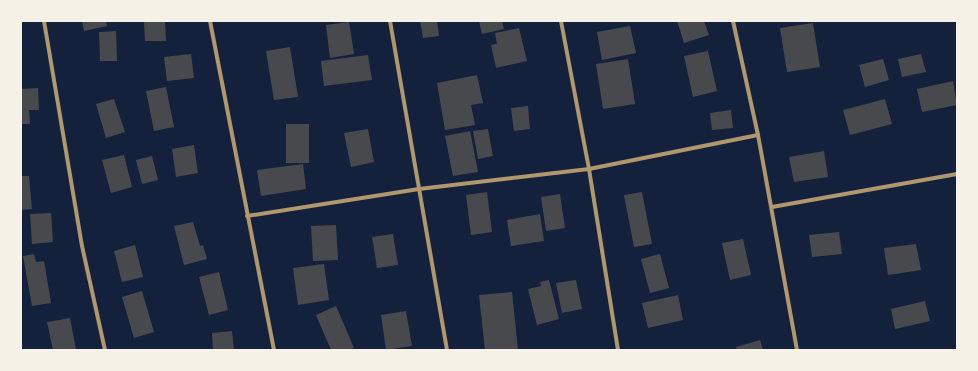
<svg xmlns="http://www.w3.org/2000/svg" width="978" height="371" viewBox="0 0 978 371" font-family="'IBM Plex Sans',sans-serif">
	<style>
		.building { fill: #48494c }
		.lines { fill: none; stroke-linecap: round; stroke-linejoin: round }
		.minor { stroke: #b1986c; stroke-width: 4 }
	</style>
	<rect width="100%" height="100%" fill="#14213d"/>
	<g class="building">
		<polygon points="82,21 106,21 107,26 84,31"/>
		<polygon points="144,21 165,21 166,41 145,41"/>
		<polygon points="420,21 437,21 439,36 423,38"/>
		<polygon points="479,21 502,21 504,29 482,34"/>
		<polygon points="677,21 704,21 709,35 684,43"/>
		<polygon points="349,22 354,54 330,58 326,25"/>
		<polygon points="813,23 820,67 787,72 780,28"/>
		<polygon points="630,26 636,53 602,60 597,32"/>
		<polygon points="519,28 527,61 496,68 491,45 497,44 495,33"/>
		<polygon points="116,31 117,61 100,61 99,32"/>
		<polygon points="290,47 298,97 274,100 266,51"/>
		<polygon points="708,51 717,91 693,97 684,56"/>
		<polygon points="191,54 194,78 167,81 164,57"/>
		<polygon points="921,54 926,72 902,77 898,59"/>
		<polygon points="368,55 372,80 324,86 321,61"/>
		<polygon points="628,59 635,104 603,109 596,64"/>
		<polygon points="883,59 889,80 865,87 859,65"/>
		<polygon points="477,75 483,103 471,105 475,125 445,130 437,83"/>
		<polygon points="953,81 957,105 922,112 917,89"/>
		<polygon points="166,87 174,127 154,131 146,91"/>
		<polygon points="38,88 39,110 29,110 30,124 21,124 21,89"/>
		<polygon points="114,99 125,132 106,138 96,104"/>
		<polygon points="885,99 892,124 850,135 843,110"/>
		<polygon points="528,106 530,129 514,131 511,108"/>
		<polygon points="731,110 733,128 712,130 710,113"/>
		<rect x="286" y="124" width="23" height="39"/>
		<polygon points="368,129 374,162 351,167 344,133"/>
		<polygon points="488,129 493,156 478,159 473,131"/>
		<polygon points="470,131 478,172 453,176 445,136"/>
		<polygon points="194,145 198,173 176,177 172,149"/>
		<polygon points="824,151 828,177 794,182 789,157"/>
		<polygon points="124,155 132,187 111,193 102,160"/>
		<polygon points="152,156 158,180 142,184 136,160"/>
		<polygon points="303,164 306,189 261,196 257,170"/>
		<polygon points="21,176 29,176 32,209 21,210"/>
		<polygon points="487,192 492,232 471,235 466,195"/>
		<polygon points="642,192 652,244 634,247 624,195"/>
		<polygon points="560,194 565,228 546,231 541,197"/>
		<polygon points="51,213 53,242 32,244 30,214"/>
		<polygon points="540,214 544,241 511,246 507,220"/>
		<polygon points="193,222 200,246 203,245 207,259 184,265 174,226"/>
		<polygon points="336,225 338,260 313,261 311,226"/>
		<polygon points="839,232 842,254 812,257 809,235"/>
		<polygon points="393,234 398,265 377,268 372,237"/>
		<polygon points="743,239 751,275 730,280 722,243"/>
		<polygon points="916,244 921,270 888,275 884,248"/>
		<polygon points="135,245 143,277 122,282 114,251"/>
		<polygon points="34,254 36,262 44,261 51,303 32,306 23,256"/>
		<polygon points="660,254 669,288 650,293 641,259"/>
		<polygon points="324,264 329,300 298,305 293,268"/>
		<polygon points="219,272 228,310 209,315 199,277"/>
		<polygon points="549,280 559,319 537,325 528,289 541,286 540,282"/>
		<polygon points="576,280 582,309 562,313 556,283"/>
		<polygon points="142,291 154,332 134,338 122,297"/>
		<polygon points="512,292 518,350 485,350 479,295"/>
		<polygon points="678,295 683,320 648,328 642,303"/>
		<polygon points="925,301 930,321 895,329 891,309"/>
		<polygon points="336,306 354,348 348,350 331,350 316,315"/>
		<polygon points="406,311 412,346 386,350 381,315"/>
		<polygon points="70,318 76,350 53,350 47,322"/>
		<polygon points="232,331 234,350 213,350 212,333"/>
		<polygon points="760,340 763,350 737,350 736,347"/>
	</g>
	<g class="lines">
		<g class="minor">
			<polyline points="44,21 82,246 105,350"/>
			<polyline points="210,21 274,350"/>
			<polyline points="390,21 447,350"/>
			<polyline points="561,21 589,169 618,350"/>
			<polyline points="733,21 758,135 797,350"/>
			<polyline points="772,207 957,174"/>
			<polyline points="247,216 419,189 589,169 758,135"/>
		</g>
	</g>
	<rect width="978" height="371" fill="none" stroke="#f6f1e7" stroke-width="44"/>
</svg>
